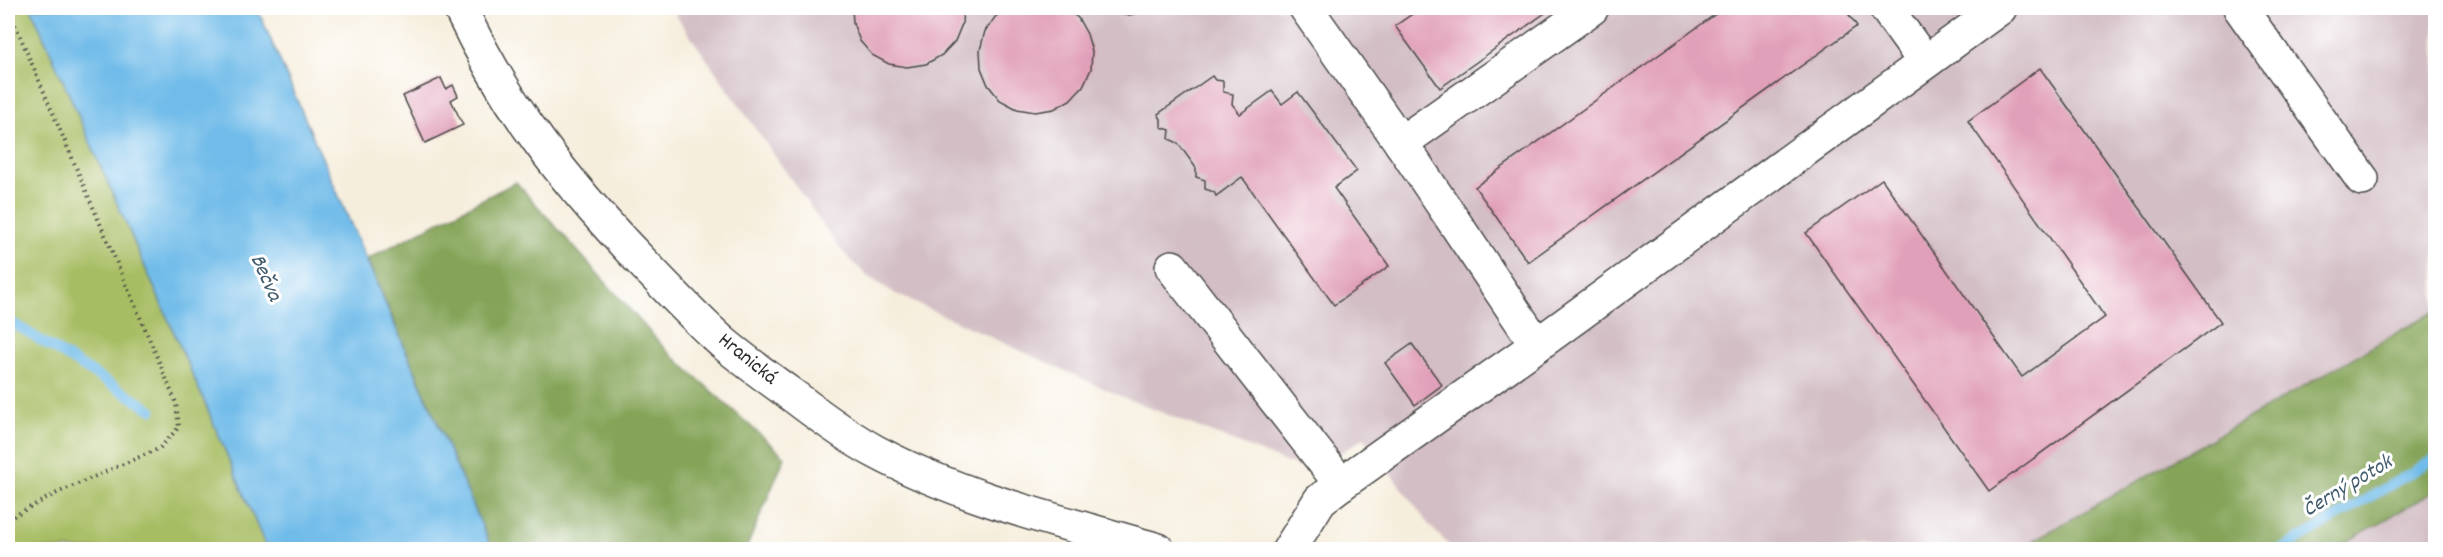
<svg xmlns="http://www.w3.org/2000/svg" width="2443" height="557" viewBox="0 0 2443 557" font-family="Dekko,sans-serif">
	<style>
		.industrial { fill: #d2bec4 }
		.green { fill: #a7bd63; stroke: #697447; stroke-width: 1.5 }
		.forest { fill: #85a459; stroke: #586842; stroke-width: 1.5 }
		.water { fill: #6fbbe9; stroke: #4d738a; stroke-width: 1.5 }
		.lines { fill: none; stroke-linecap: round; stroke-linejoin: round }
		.stream { stroke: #6fbbe9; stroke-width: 10 }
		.building { fill: #e1a0b9 }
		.minor-casing { stroke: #494846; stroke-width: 36 }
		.path { stroke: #494846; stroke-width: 4; stroke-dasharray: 1.5 4.5; stroke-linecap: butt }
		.minor { stroke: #fff; stroke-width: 33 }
		.labels { text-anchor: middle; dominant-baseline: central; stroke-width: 6; stroke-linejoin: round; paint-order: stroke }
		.street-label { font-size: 21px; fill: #2b2b2b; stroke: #fff }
		.water-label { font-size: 22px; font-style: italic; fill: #435d6e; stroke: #fff }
	</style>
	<rect width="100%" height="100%" fill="#fff"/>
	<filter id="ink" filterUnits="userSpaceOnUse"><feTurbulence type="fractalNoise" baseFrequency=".0167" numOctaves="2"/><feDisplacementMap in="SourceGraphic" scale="12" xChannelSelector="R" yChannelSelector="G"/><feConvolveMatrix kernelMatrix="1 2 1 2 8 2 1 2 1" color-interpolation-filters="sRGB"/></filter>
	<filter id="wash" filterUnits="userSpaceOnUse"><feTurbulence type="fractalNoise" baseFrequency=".008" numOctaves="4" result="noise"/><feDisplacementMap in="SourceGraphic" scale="24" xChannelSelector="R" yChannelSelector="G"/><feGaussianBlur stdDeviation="1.35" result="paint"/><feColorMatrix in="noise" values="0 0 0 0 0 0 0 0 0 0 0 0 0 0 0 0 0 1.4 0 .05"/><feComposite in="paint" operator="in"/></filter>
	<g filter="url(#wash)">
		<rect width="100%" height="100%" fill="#f6eedd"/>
		<g class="industrial">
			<polygon points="685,8 2435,8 2435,311 2019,549 1453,549 1430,526 1364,438 1310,472 1118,395 896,294 867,276 840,249 675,14"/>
			<polygon points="2435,491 2435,549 2334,549"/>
		</g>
		<polygon class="green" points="8,8 31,8 202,396 267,549 8,549"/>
		<g class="forest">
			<polygon points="516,182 666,350 785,457 746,549 492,549 367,259"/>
			<polygon points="2435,311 2435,491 2334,549 2019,549"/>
		</g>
		<polygon class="water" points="31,8 257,8 492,549 267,549 202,396"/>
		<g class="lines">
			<g class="stream">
				<polyline points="8,320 152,410"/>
				<polyline points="2281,550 2436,458"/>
			</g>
		</g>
		<g id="blocks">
			<g class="building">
				<polygon points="852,8 963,8 962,24 955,41 942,55 926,64 907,67 889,64 872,55 860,41 853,23"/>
				<polygon points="1009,8 1064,8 1078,18 1087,34 1092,51 1091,69 1083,86 1070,100 1054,109 1035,112 1017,109 1000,100 988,85 981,68 980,50 985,31 996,16"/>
				<polygon points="1102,8 1152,8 1145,11 1129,15 1112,13"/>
				<polygon points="1421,8 1552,8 1440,88 1395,26"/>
				<polygon points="1724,8 1844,8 1857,26 1528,262 1475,187"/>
				<polygon points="2040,68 2221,322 1989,491 1806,233 1882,179 2022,377 2105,317 1968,121"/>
				<polygon points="1212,76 1215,80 1223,81 1223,92 1233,94 1232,104 1240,114 1272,91 1282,104 1298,92 1357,171 1334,188 1389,266 1334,305 1242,177 1216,196 1214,192 1205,189 1205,180 1196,177 1196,168 1178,143 1169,139 1170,130 1161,127 1161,119 1158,114"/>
				<polygon points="441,78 446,89 453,85 458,96 451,100 463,125 425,143 403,96"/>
				<polygon points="1412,344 1442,385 1415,405 1385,363"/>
			</g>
		</g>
	</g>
	<g filter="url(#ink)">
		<use href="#blocks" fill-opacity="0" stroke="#494846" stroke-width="1.5"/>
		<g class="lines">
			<g class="minor-casing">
				<g id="minor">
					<path d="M460,8C507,108 565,182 641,261C667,288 694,317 722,342C746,362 771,380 796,398C821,417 848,437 876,452C964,499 1063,522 1158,550"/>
					<polyline points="1306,8 1401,143 1537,345"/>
					<polyline points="1886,8 1924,61"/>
					<polyline points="2240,8 2362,179"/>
					<polyline points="1401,143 1592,8"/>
					<polyline points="1172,267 1341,484"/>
					<polyline points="1289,550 1320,500 1341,484 1537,345 2000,8"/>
				</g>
			</g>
			<polyline class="path" points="8,519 57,493 160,448 179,427 176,403 163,371 8,8"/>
			<use href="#minor" class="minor"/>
		</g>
	</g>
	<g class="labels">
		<g class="street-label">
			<text transform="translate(747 360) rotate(39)">Hranická</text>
		</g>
		<g class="water-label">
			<text transform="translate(265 278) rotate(66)">Bečva</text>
			<text transform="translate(2348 487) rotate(-31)">Černý potok</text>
		</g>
	</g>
	<rect width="2443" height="557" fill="none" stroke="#fff" stroke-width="30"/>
</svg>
